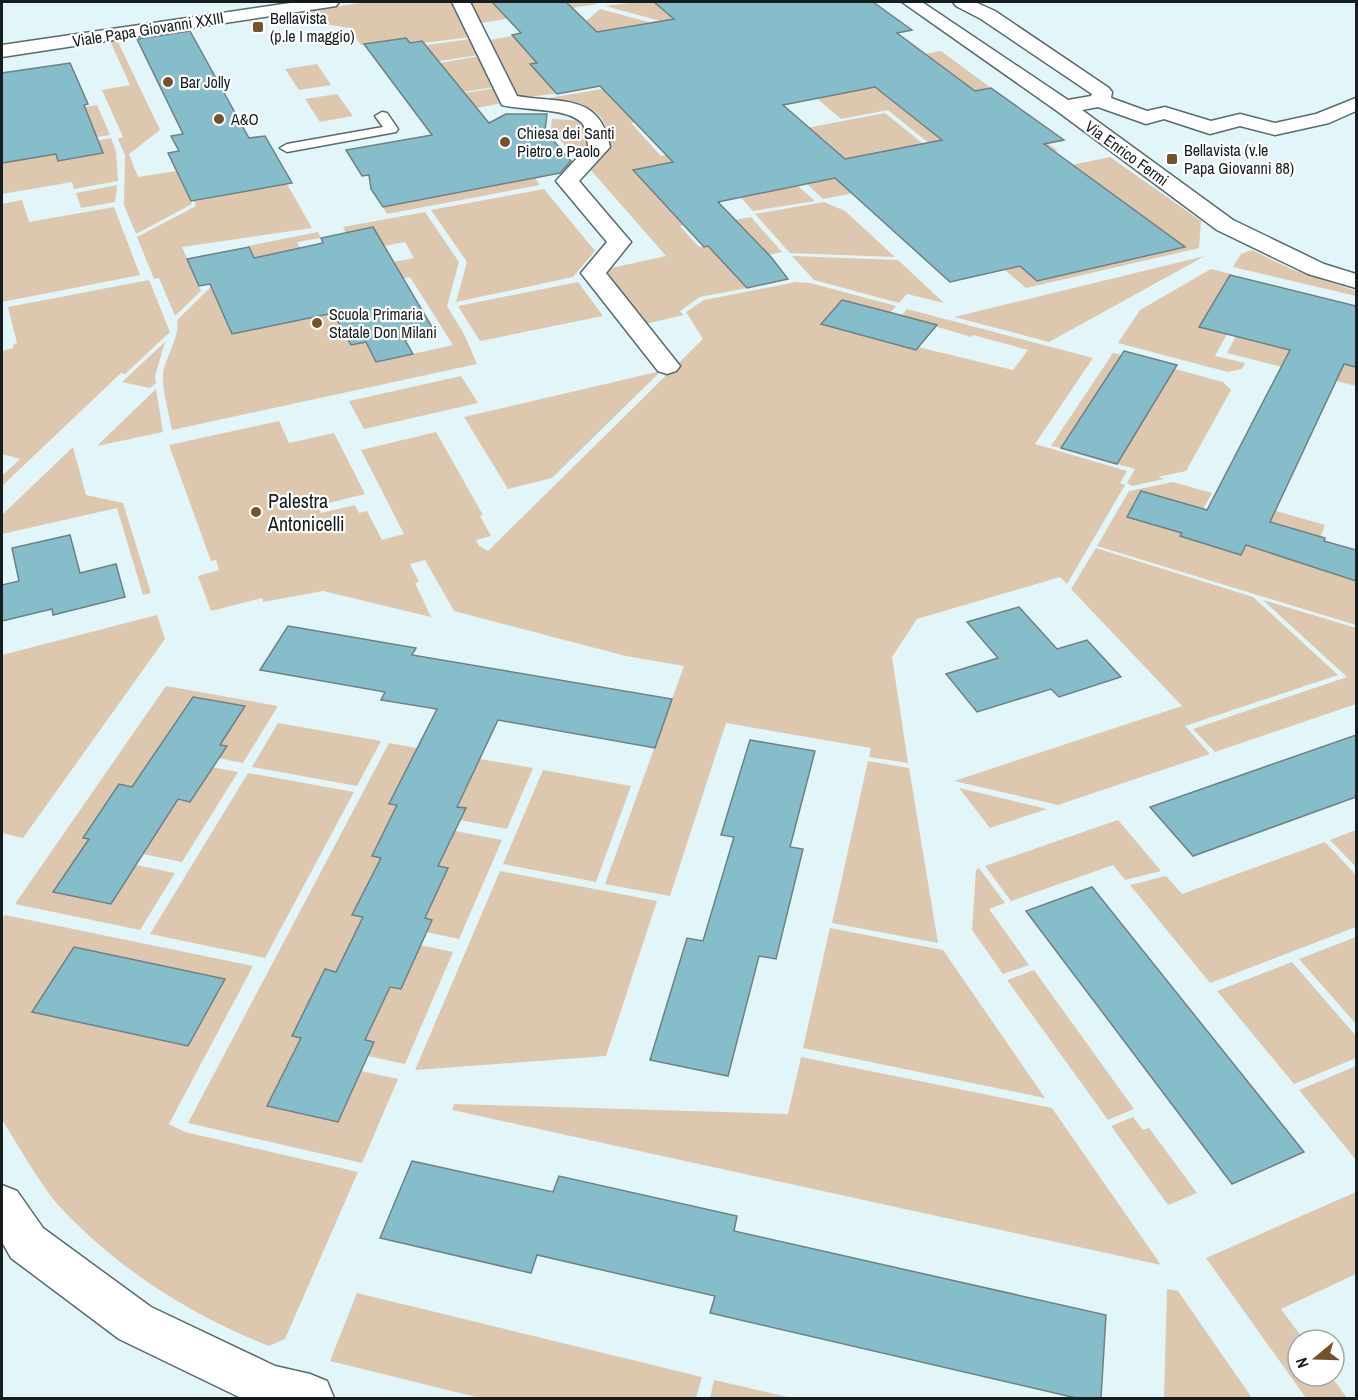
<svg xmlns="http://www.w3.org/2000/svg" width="1358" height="1400" viewBox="0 0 1358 1400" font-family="'Archivo Narrow',sans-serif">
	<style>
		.green { fill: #ddc7ae; fill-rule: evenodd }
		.building { fill: #86bdca; stroke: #6f8084; stroke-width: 1.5; fill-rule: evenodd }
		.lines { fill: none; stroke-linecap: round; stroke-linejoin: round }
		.service-casing { stroke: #596a6e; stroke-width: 3 }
		.minor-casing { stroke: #596a6e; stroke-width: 3 }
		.service { fill: #fff; fill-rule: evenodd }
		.minor { fill: #fff; fill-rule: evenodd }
		.poi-dot { fill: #74532a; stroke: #fff; stroke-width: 2 }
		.labels { text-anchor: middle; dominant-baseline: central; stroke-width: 4.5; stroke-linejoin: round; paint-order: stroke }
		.far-poi-label { font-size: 16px; fill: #161d1e; stroke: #fff; text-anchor: start }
		.far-street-label { font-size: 16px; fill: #161d1e; stroke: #fff }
		.poi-label { font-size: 20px; fill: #161d1e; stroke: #fff; text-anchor: start }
	</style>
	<rect width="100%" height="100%" fill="#e2f6fa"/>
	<g class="green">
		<polygon points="368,2 453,2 470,37 424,43 422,41 410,43 406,38 361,45 349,28 319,23 310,10"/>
		<polygon points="470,2 570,6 566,2 595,2 597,4 481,23"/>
		<polygon points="636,2 681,2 659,5 737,2 749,4 694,30 605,6"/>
		<polygon points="600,9 660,25 644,28 640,24 567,38"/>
		<polygon points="513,36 541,62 530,64 561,93 519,98 489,40"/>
		<polygon points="471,39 479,55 439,61 426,45"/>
		<polygon points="117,40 160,130 129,154 138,177 176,171 192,204 136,234 124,205 125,155 118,139 123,137 102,90 130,85 110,41"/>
		<path d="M941,51L991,88L977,91L1058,151L1012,161L899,105L977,168L963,171L888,110L841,119L793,78ZM933,60L951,73L827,96L810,82Z"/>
		<polygon points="480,56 494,87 464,92 440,63"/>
		<polygon points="317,64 331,85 299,90 285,69"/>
		<path d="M614,87L791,94L631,123L661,156L885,113L958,172L829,162L750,174L768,192L798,186L815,201L753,211L704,156L642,168L667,207L684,225L680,226L699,247L712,245L726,265L747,288L700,297L680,311L684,315L645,324L602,270L666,256L589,168C594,162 600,156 604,149C608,143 608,134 606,127C595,97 557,101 531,101Z"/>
		<polygon points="45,88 52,144 58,161 89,142 111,138 116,151 118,181 74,189 72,182 2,194 2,163 7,162 2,145 2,95"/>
		<polygon points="495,88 502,103 477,108 465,93"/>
		<polygon points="337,94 353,116 320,122 305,99"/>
		<polygon points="97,105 110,135 92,138 90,120 85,107"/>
		<polygon points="552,119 585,121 593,146 570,151 551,130"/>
		<path d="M1110,157L1201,221L1199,248L1026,288L919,197ZM1080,170L1105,189L941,199ZM1184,247L1038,281L1012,259Z"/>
		<polygon points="841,177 896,185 823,199 807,184"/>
		<polygon points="535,178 540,185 387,214 383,207"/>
		<polygon points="287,184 312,228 182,247 201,291 175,316 159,278 154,279 137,237 196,206 194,201"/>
		<polygon points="117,185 115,202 81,208 76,193"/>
		<polygon points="544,189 595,251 573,277 456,302 467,262 431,210"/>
		<polygon points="22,200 29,222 114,207 140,275 2,302 2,204"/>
		<polygon points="824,202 845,211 895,257 790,253 755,214"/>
		<path d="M425,212L459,262L447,306L465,336L477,364L172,430C169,413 162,391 163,374C165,358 181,334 177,320L215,283V296L232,334L333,313L351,345L366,342L376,362L453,345L410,277L377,284L358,269L414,258L405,242L384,246L346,233L343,227Z"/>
		<polygon points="751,217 782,252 768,255 722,222"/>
		<polygon points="318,232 321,238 297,242 300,248 258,265 248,246"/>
		<polygon points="1252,250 1291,269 1356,291 1356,296 1233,267 1241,254"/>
		<polygon points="792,256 898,260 944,303 907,294 899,303 814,280"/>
		<polygon points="1205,256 1049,342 954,317"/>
		<polygon points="1211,269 1231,274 1224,286 1356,318 1356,341 1211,306 1199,327 1227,334 1215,356 1245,363 1242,369 1228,372 1118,343 1140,310"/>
		<polygon points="149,280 170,332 125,374 121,373 2,486 2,476 20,459 2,454 2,351 13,348 13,345 17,343 8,307"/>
		<polygon points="578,282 603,316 480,341 458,306"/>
		<polygon points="796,282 810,283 896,306 890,313 842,300 821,323 916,350 918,347 1013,370 1028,350 973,335 971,337 901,316 907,309 1093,358 1035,444 1127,471 1120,483 1125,485 1067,584 1060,577 917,619 892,657 908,763 869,757 871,748 726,723 670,896 605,884 684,666 626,656 454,611 425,560 410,564 419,582 415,583 431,617 323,591 263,602 262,598 211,611 198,576 219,570 216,560 211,561 169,445 279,421 289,443 334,433 365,494 317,506 321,513 355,505 359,513 367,511 382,540 404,534 361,450 436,432 483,515 480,516 491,536 476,540 479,546 488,551 703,339 686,312 704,300"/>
		<polygon points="1236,336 1356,367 1356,386 1227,353"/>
		<polygon points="165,342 155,376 156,383 150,388 122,382"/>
		<polygon points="1113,353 1122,355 1061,448 1051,446"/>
		<polygon points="1175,369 1223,382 1231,390 1186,471 1158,477 1164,479 1132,486 1127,483 1135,469 1117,464"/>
		<polygon points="661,371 552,478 508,489 464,417"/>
		<polygon points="461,376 478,403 364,429 349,401"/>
		<polygon points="156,389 163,432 97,446"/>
		<polygon points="73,447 86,495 123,503 151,593 143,595 117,508 2,534 2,515"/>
		<polygon points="1173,482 1212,493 1203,509 1141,492 1127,517 1182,533 1181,537 1241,555 1246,545 1356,581 1356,625 1097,546 1129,491"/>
		<polygon points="1221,495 1325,525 1321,536 1256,518"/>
		<polygon points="1096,548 1253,597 1338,675 1185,726 1210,754 1058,805 954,781 1182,706 1071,589"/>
		<polygon points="1263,600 1356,628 1356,704 1215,752 1193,729 1347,677"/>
		<polygon points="157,615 165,639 23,838 2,833 2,655"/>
		<polygon points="166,686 278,706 243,763 218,758 220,745 245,706 192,697 161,743 138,788 119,785 84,838 89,839 53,892 111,903 136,865 175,873 140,930 15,904"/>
		<polygon points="278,723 381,741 357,786 252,767"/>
		<polygon points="389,743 417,748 389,803 397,805 372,856 381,858 352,914 363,917 336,972 325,969 301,1038 268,1105 338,1122 361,1071 398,1079 362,1163 188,1123"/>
		<polygon points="480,759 533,768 507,829 460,820 465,808 457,807"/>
		<polygon points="868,761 909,768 938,943 832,923"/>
		<polygon points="212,767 238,772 182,862 143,854 172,798 190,802"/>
		<polygon points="543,770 631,786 596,882 503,864"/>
		<polygon points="248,773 354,792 265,958 150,934"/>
		<polygon points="959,788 1047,809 990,828"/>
		<polygon points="1118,820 1161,871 1125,880 1113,865 1011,901 985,866"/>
		<polygon points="1356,830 1356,867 1330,840"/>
		<polygon points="455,831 502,840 459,939 426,932 425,918 448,869 438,866"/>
		<polygon points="1325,842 1356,875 1356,927 1210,983 1130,885 1166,876 1182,894"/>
		<polygon points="979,868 1005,903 989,909 1029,965 1003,974 972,930 976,870"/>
		<polygon points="500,871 657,901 606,1056 415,1070"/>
		<path d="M5,915L253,966L169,1124L185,1132L358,1172L285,1339L269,1346C190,1315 118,1269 60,1207C41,1186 20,1148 4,1123L2,1119V919ZM74,947L225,979L188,1046L33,1012Z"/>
		<polygon points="830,928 943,950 1045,1098 803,1048"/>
		<polygon points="1356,937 1356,1024 1299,959"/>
		<polygon points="420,945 453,952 405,1064 368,1056 374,1042 365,1040 390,987 401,989"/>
		<polygon points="1292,962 1356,1036 1356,1058 1294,1084 1217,991"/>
		<polygon points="1034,970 1134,1109 1108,1120 1007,980"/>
		<polygon points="801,1057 1052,1108 1161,1265 452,1110 454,1104 788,1114"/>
		<polygon points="1356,1066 1356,1160 1299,1090"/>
		<polygon points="1133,1117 1143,1130 1149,1128 1197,1193 1168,1205 1111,1126"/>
		<polygon points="1356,1192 1356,1274 1281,1309 1304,1340 1298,1340 1298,1376 1331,1376 1347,1398 1306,1398 1206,1258"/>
		<polygon points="1167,1289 1178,1291 1252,1398 1164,1398"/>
		<polygon points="357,1293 702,1377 696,1398 480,1398 330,1361"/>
		<polygon points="714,1380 793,1398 710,1398"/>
	</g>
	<g class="building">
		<path d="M492,2H566L597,32L674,19L654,2H873L912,30L897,33L975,91L991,88L1064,140L1044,144L1185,247L1037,281L1020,266L950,282L835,178L718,202L771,257L788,279L747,288L708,246L704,247L633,170L673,162L600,86L557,94L530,64L537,63L512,35L521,33ZM875,87L942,140L845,159L783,105Z"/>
		<polygon points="190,31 249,138 265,136 292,183 191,201 168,153 179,151 171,136 183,134 137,39"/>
		<polygon points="406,38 410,43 422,41 489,123 506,114 547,114 545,131 571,161 560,173 383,207 371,189 369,175 362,176 346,150 432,135 364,44"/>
		<polygon points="70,63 88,104 84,105 103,153 58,161 56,154 2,163 2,73"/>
		<polygon points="373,227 436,334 405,340 413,354 376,362 366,342 351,345 333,313 232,334 210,284 199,286 187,259 249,247 254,258 323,243 321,238"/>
		<polygon points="1230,275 1356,306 1356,367 1344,364 1270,522 1325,538 1324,541 1356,550 1356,581 1246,545 1241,555 1180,536 1182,533 1127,517 1141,491 1207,510 1290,350 1199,327"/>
		<polygon points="842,300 896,314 937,325 916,350 821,324"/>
		<polygon points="1124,351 1177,365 1117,464 1061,448"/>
		<polygon points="70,535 80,573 116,564 125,597 53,615 52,609 2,621 2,585 19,581 12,548"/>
		<polygon points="1019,607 1057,649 1087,640 1121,677 1059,697 1051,689 977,712 946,674 998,658 967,622"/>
		<polygon points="288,626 416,648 412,655 672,699 655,748 498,720 457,807 466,808 438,866 448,868 425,918 432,920 401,989 390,987 365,1040 374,1042 338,1122 267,1106 301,1038 292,1036 325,969 336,972 363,917 352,915 381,858 372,856 397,805 389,804 437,709 381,700 385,692 260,670"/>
		<polygon points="193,697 245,706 220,745 227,746 190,802 178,799 111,904 53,892 89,839 83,838 119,784 132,787"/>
		<polygon points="1356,735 1356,797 1193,856 1150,807"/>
		<polygon points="750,740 815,751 790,847 803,849 776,959 759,956 728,1076 650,1060 687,938 703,941 734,837 721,835"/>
		<polygon points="1092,887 1304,1152 1232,1184 1026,911"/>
		<polygon points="74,947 225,979 188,1046 32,1012"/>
		<polygon points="412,1161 553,1192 559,1176 737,1216 734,1231 1106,1315 1101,1398 1076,1398 710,1313 715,1296 537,1255 531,1273 380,1238"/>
	</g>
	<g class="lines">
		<g class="service-casing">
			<polygon id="service" points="382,112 387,113 398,129 396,132 287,152 280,148 287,144 383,127 375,116"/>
		</g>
		<g class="minor-casing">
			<g id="minor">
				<polygon points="297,2 339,2 336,6 330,7 2,57 2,45"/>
				<path d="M452,2H470L517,96C560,104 600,92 610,147L579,181L631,242L606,273L676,361L680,366L676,371L667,374L658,371L581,273L607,242L556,181L588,146C587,138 587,129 582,123C567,107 523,111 502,105Z"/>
				<polygon points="902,2 922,2 1068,100 1091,96 1092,94 981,19 956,6 953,2 975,2 995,11 1109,88 1112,92 1111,98 1147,111 1165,107 1211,121 1240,114 1275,123 1316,114 1356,98 1356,111 1329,123 1275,135 1240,126 1210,134 1164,119 1146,124 1098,107 1082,110 1233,220 1324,264 1356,274 1356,288 1308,274 1217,230 1057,111"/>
				<polygon points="2,1185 17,1191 43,1228 151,1307 275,1366 310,1374 327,1381 334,1398 241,1398 119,1339 11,1258 2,1242"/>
			</g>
		</g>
		<use href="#service" class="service"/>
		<use href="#minor" class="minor"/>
	</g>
	<g class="poi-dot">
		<rect x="252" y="21" width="12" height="12" rx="3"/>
		<circle cx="168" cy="82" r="6"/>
		<circle cx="219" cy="119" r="6"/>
		<circle cx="505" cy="142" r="6"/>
		<rect x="1166" y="153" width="12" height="12" rx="3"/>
		<circle cx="317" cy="323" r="6"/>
		<circle cx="256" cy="512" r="6"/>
	</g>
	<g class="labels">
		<g class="far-poi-label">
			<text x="270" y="18">Bellavista<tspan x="270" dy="18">(p.le I maggio)</tspan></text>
			<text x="180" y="82">Bar Jolly</text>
			<text x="231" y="119">A&amp;O</text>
			<text x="517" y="133">Chiesa dei Santi<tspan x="517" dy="18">Pietro e Paolo</tspan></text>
			<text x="1184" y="150">Bellavista (v.le<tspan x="1184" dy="18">Papa Giovanni 88)</tspan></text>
			<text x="329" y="314">Scuola Primaria<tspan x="329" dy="18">Statale Don Milani</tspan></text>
		</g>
		<g class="far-street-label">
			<text transform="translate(148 29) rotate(-9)">Viale Papa Giovanni XXIII</text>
			<text transform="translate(1127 153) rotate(36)">Via Enrico Fermi</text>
		</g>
		<g class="poi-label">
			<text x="268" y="500">Palestra<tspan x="268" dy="23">Antonicelli</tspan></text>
		</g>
	</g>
	<rect width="1358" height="1400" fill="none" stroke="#161d1e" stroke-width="6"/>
	<g transform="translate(1316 1358) rotate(251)"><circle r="28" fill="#ffffff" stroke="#a2a5a5" stroke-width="1.5"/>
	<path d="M0-4.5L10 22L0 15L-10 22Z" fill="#74532a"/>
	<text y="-9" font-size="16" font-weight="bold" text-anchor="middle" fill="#161d1e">N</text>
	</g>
</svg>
